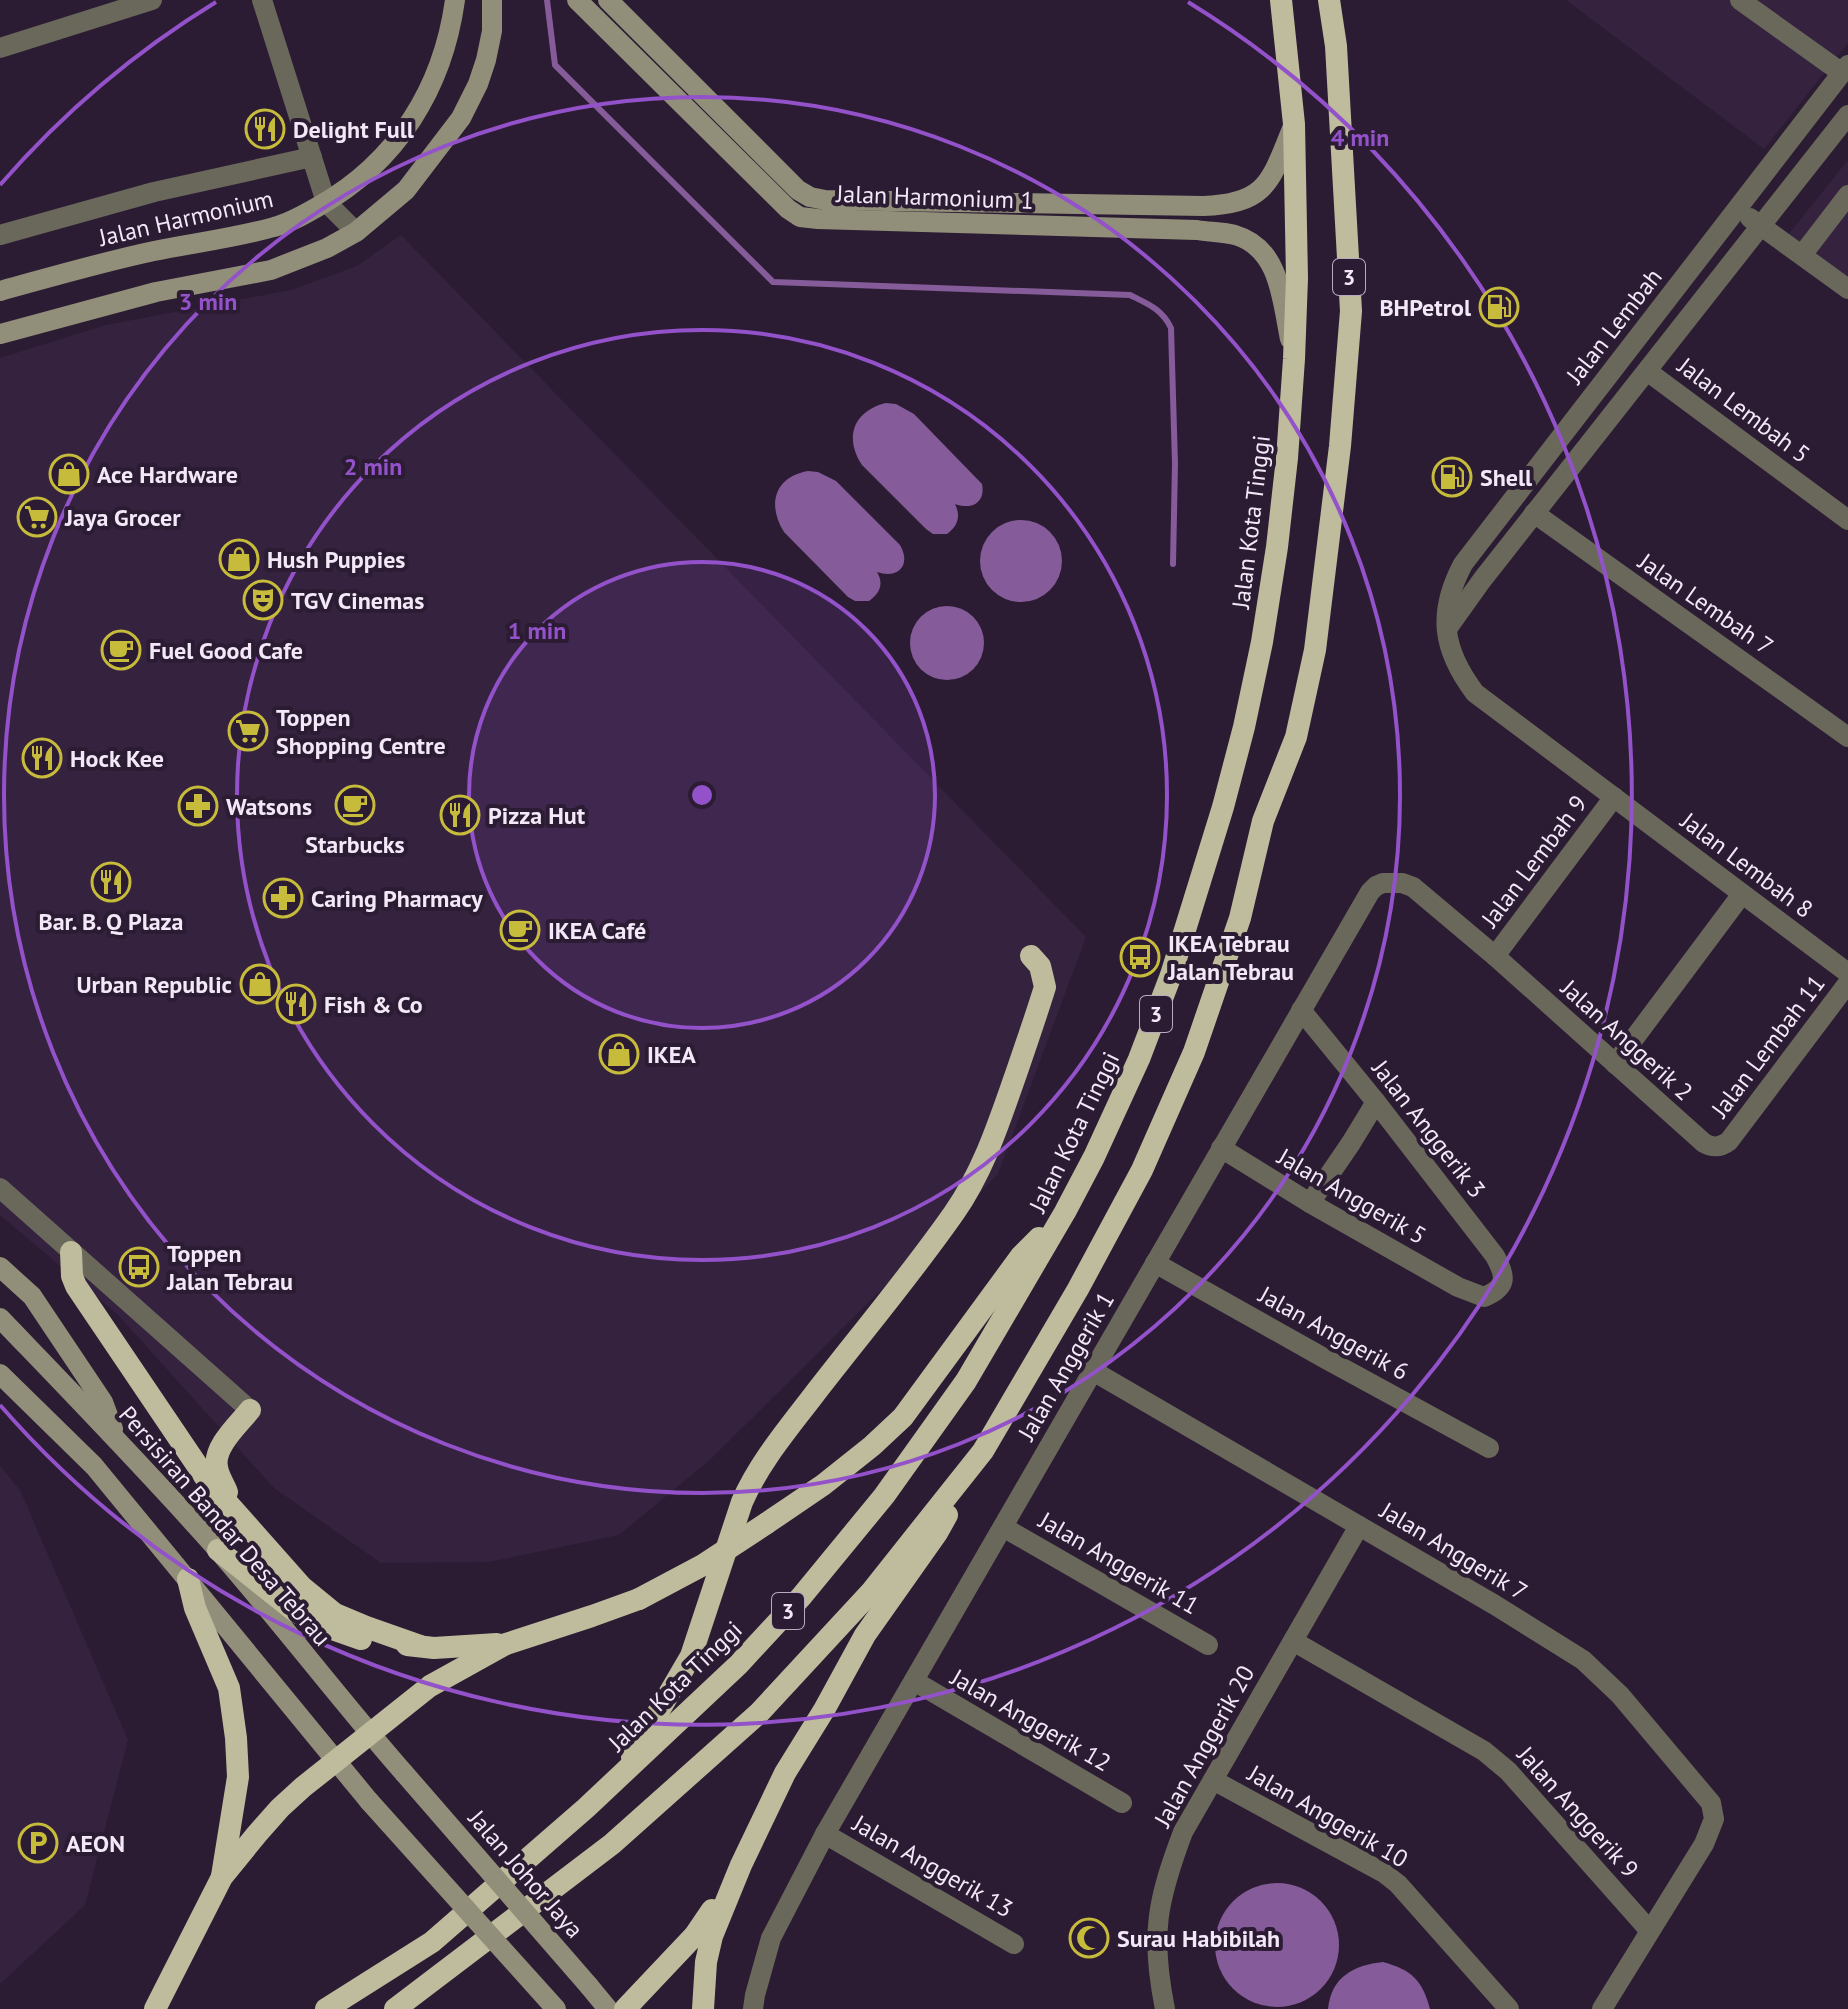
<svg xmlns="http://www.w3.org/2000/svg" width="1848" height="2009" viewBox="0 0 1848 2009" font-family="'PT Sans',sans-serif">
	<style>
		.built { fill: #35223f }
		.water { fill: #855b9a }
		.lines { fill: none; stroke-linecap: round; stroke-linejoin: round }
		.stream { stroke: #855b9a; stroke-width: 6 }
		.minor { stroke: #69685a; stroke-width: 20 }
		.secondary { stroke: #918f79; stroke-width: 20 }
		.trunk { stroke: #bebc9c; stroke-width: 22 }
		.secondary-bridge { stroke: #918f79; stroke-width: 20 }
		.trunk-bridge { stroke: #bebc9c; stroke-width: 22 }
		.ring { fill: none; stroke: #9352ca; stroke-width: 4 }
		.labels { text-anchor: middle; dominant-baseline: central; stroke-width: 8; stroke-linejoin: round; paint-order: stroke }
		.shield { fill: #2b1c33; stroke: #b7abbd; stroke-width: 2 }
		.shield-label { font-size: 22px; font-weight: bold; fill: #f3e8f8 }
		.poi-label { font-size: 24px; font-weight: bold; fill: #f3e8f8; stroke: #2b1c33; text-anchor: start }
		.street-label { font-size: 24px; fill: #f3e8f8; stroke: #2b1c33 }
		.centre { fill: #9352ca; stroke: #2b1c33; stroke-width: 4 }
		.ring-label { font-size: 24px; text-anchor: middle; font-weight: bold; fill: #9352ca; stroke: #2b1c33; stroke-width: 8; stroke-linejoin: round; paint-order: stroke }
	</style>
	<rect width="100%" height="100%" fill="#2b1c33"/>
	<g class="built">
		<polygon points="1566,0 1848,0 1848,43 1764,149"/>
		<polygon points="1848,160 1848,297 1780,245"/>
		<polygon points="401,235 1086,937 998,1174 711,1459 619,1535 489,1562 381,1563 274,1488 118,1315 0,1215 0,358 106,325 291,290 357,266"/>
		<polygon points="0,1466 20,1490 128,1740 85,1905 0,1984"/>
	</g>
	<g class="water">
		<path d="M886,403L896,404L914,414L982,484C986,503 971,510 955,504C961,516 958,526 947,534H933L926,529L862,465C844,438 853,411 886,403Z"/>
		<path d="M808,471L818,472L836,481L900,545C912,566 897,579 877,572C884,584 880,593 869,601H855L848,597L784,532C767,505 774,477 808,471Z"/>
		<circle cx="1021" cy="561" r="41"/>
		<circle cx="947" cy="643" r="37"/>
		<circle cx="1277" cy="1945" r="62"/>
		<path d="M1383,1962C1412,1970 1422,1980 1430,2009H1328C1331,1977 1354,1965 1383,1962Z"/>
	</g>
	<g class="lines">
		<path class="stream" d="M547,0L555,65L773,282L1130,295C1148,304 1162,309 1171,328L1175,464L1173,564"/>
		<g class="minor">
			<polyline points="262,0 326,202 356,232"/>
			<polyline points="1740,0 1842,73"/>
			<polyline points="0,48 152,0"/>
			<path d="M1848,65L1463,564C1437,613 1442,649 1475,693L1848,973"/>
			<polyline points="1750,218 1848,289"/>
			<polyline points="0,235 154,192 312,157"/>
			<polyline points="1802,255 1848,195"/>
			<polyline points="1647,371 1848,520"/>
			<polyline points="1534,513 1848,737"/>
			<polyline points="1447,629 1482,580 1848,115"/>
			<polyline points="1495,956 1614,797"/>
			<polyline points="1615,1064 1742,894"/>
			<path d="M1221,1148L1310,1203L1458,1287L1484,1297C1508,1287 1506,1276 1495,1256L1376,1102L1301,1010"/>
			<polyline points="0,1188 250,1410"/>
			<polyline points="1310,1203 1351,1143 1376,1102"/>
			<polyline points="1155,1263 1324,1358 1489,1448"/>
			<polyline points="1093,1371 1495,1605 1583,1660 1620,1695 1711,1803 1714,1819 1704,1844 1602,2009"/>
			<polyline points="1003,1527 1208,1645"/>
			<polyline points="1293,1641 1484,1751 1508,1771 1650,1931"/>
			<polyline points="914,1681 1122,1803"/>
			<polyline points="1213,1780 1384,1873 1398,1884 1509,2009"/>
			<polyline points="825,1834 1014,1944"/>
			<path d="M753,2009L755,1995L771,1938L825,1834L1370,892L1376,886L1383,883H1402L1413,887L1495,956L1704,1143C1713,1148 1720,1148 1729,1141L1848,983"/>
			<path d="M1165,2009C1150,1935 1157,1901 1183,1832L1359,1526"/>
		</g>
		<g class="secondary">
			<path d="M577,0L788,209L800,217L818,219L1197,230C1209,232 1223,232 1235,235C1280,248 1282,300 1290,339"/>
			<path d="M608,0L798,190L810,197L825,200L1203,206C1270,204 1271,178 1294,124"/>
			<path d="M0,291C51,277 102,262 154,251C194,243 235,238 274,227C290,223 305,214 319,206C397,162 443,88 455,0"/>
			<polyline points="0,334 156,292 271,270 327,248 356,232 406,190 461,118 478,84 486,60 492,31 492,0"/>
			<polyline points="0,1267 32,1296 103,1402 113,1429"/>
			<path d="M0,1318C73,1394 147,1470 217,1549C281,1622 340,1700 404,1773"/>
			<polyline points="0,1374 94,1466 369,1801"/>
			<polyline points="589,1986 608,2009"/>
		</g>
		<g class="trunk">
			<polyline points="71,1252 72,1276 76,1286 207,1480 302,1587 335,1614 366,1627 420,1646"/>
			<path d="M227,1492C224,1484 218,1476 217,1467C213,1447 238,1425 250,1410"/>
			<polyline points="767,1523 823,1485 872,1446 903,1417 1021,1256 1039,1238"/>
			<polyline points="218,1550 296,1612 324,1626 361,1639"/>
			<polyline points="188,1579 195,1608 229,1688 236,1738 238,1777 222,1876"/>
			<polyline points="407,1645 434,1648 497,1644"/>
			<path d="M632,1757L691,1656L742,1502C759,1463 787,1430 813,1396C860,1335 910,1276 954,1213C984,1170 999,1122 1016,1074C1026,1045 1036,1016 1045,987L1040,966L1031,956"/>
			<polyline points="155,2009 222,1877 257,1834 280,1808 303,1787 430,1686 506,1644 592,1616 639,1599"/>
			<polyline points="326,2009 432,1942 586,1808 738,1665 801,1597 884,1496 966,1381 1065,1212 1094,1157 1139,1059 1171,975 1223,807 1244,727 1262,642 1277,547 1287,458 1294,359 1297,278 1294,124 1281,0"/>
			<polyline points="395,2009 612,1844 759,1713 871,1592 983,1451 1078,1289 1142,1170 1194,1052 1240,918 1263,821 1296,737 1315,650 1340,446 1351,311 1336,46 1329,0"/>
			<polyline points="625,2009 695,1935 712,1910"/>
			<polyline points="703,2009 706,1962 712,1936 741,1865 785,1773 824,1710 865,1635 937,1533 947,1515"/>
		</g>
		<g class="secondary-bridge">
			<polyline points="404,1773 589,1986"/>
			<polyline points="369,1801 556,2009"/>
		</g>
		<polyline class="trunk-bridge" points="639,1599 703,1565 767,1523"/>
	</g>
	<circle cx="702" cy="795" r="233" fill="#9352ca" fill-opacity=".12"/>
	<g class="ring">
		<circle cx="702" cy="795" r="233"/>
		<circle cx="702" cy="795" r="465"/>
		<circle cx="702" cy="795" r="698"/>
		<path d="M0 185A930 930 0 0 1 216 2M1188 2A930 930 0 1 1 0 1405"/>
	</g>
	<defs>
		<g id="restaurant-ring" transform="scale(2)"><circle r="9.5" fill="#2b1c33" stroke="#c7bb3b" stroke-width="1.5"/><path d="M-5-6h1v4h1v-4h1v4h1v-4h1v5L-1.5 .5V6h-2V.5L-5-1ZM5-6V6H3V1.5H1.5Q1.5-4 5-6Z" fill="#c7bb3b"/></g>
		<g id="fuel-ring" transform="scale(2)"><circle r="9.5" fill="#2b1c33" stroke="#c7bb3b" stroke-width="1.5"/><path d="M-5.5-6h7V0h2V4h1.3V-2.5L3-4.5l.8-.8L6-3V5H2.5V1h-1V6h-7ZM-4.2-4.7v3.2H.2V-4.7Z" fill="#c7bb3b"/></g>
		<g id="shop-ring" transform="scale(2)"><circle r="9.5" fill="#2b1c33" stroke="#c7bb3b" stroke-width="1.5"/><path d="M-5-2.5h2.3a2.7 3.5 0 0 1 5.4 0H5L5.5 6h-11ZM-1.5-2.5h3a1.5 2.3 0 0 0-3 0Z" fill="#c7bb3b"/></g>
		<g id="supermarket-ring" transform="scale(2)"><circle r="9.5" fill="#2b1c33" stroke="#c7bb3b" stroke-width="1.5"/><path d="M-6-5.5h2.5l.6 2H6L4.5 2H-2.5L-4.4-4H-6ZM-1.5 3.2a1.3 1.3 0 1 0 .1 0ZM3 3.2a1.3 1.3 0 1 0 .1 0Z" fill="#c7bb3b"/></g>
		<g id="theatre-ring" transform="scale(2)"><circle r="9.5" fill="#2b1c33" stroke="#c7bb3b" stroke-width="1.5"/><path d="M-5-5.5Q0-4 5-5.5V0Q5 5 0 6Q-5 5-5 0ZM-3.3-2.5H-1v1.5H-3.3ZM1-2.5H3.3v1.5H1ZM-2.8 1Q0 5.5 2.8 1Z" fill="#c7bb3b"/></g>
		<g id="cafe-ring" transform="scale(2)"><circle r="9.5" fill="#2b1c33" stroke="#c7bb3b" stroke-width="1.5"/><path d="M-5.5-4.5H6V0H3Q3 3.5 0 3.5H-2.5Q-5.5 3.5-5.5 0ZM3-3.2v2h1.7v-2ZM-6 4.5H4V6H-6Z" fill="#c7bb3b"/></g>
		<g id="pharmacy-ring" transform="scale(2)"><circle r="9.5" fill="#2b1c33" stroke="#c7bb3b" stroke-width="1.5"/><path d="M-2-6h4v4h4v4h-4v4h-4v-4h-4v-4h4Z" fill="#c7bb3b"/></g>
		<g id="bus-ring" transform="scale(2)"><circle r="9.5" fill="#2b1c33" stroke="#c7bb3b" stroke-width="1.5"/><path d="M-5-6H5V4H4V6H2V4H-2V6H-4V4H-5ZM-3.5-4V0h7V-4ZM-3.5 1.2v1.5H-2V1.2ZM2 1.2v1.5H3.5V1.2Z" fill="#c7bb3b"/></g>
		<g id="parking-ring" transform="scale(2)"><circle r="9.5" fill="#2b1c33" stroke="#c7bb3b" stroke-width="1.5"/><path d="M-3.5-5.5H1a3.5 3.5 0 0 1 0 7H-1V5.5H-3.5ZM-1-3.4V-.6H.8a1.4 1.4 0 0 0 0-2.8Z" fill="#c7bb3b"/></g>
		<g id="mosque-ring" transform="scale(2)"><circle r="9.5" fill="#2b1c33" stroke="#c7bb3b" stroke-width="1.5"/><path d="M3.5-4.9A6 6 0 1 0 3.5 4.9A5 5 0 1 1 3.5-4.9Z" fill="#c7bb3b"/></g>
	</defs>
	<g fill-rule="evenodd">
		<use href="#restaurant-ring" x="265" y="129"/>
		<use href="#fuel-ring" x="1499" y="307"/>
		<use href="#shop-ring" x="69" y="474"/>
		<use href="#fuel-ring" x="1452" y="477"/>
		<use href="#supermarket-ring" x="37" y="517"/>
		<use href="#shop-ring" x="239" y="559"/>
		<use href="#theatre-ring" x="263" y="600"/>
		<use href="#cafe-ring" x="121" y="650"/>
		<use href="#supermarket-ring" x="248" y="731"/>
		<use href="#restaurant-ring" x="42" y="758"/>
		<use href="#cafe-ring" x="355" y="805"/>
		<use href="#pharmacy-ring" x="198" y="806"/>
		<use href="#restaurant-ring" x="460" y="815"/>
		<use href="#restaurant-ring" x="111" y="882"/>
		<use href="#pharmacy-ring" x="283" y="898"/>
		<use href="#cafe-ring" x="520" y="930"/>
		<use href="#bus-ring" x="1140" y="957"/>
		<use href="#shop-ring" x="260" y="984"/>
		<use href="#restaurant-ring" x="296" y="1004"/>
		<use href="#shop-ring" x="619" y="1054"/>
		<use href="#bus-ring" x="139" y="1267"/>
		<use href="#parking-ring" x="38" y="1843"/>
		<use href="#mosque-ring" x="1089" y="1938"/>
	</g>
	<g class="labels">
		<g class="shield">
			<rect x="1333" y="259" width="32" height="36" rx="6"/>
			<rect x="1140" y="996" width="32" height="36" rx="6"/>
			<rect x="772" y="1593" width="32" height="36" rx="6"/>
		</g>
		<g class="shield-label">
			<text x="1349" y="277">3</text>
			<text x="1156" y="1014">3</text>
			<text x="788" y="1611">3</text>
		</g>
		<g class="poi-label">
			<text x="293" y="129">Delight Full</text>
			<text x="1471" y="307" text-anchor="end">BHPetrol</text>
			<text x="97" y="474">Ace Hardware</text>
			<text x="1480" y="477">Shell</text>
			<text x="65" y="517">Jaya Grocer</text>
			<text x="267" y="559">Hush Puppies</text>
			<text x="291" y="600">TGV Cinemas</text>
			<text x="149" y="650">Fuel Good Cafe</text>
			<text x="276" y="717">Toppen<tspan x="276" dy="28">Shopping Centre</tspan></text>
			<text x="70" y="758">Hock Kee</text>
			<text x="226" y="806">Watsons</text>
			<text x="488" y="815">Pizza Hut</text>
			<text x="355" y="844" text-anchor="middle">Starbucks</text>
			<text x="311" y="898">Caring Pharmacy</text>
			<text x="111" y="921" text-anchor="middle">Bar. B. Q Plaza</text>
			<text x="548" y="930">IKEA Café</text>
			<text x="1168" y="943">IKEA Tebrau<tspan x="1168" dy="28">Jalan Tebrau</tspan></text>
			<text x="232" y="984" text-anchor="end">Urban Republic</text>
			<text x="324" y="1004">Fish &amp; Co</text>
			<text x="647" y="1054">IKEA</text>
			<text x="167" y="1253">Toppen<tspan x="167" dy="28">Jalan Tebrau</tspan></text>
			<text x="66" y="1843">AEON</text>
			<text x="1117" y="1938">Surau Habibilah</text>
		</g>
		<g class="street-label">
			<text transform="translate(935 197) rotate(2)">Jalan Harmonium 1</text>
			<text transform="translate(186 218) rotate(-13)">Jalan Harmonium</text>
			<text transform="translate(1614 326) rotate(-52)">Jalan Lembah</text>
			<text transform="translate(1744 410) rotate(37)">Jalan Lembah 5</text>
			<text transform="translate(1251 522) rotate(-83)">Jalan Kota Tinggi</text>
			<text transform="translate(1706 604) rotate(35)">Jalan Lembah 7</text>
			<text transform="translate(1534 861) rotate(-53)">Jalan Lembah 9</text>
			<text transform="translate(1747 865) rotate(37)">Jalan Lembah 8</text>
			<text transform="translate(1627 1040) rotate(42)">Jalan Anggerik 2</text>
			<text transform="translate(1768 1046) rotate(-53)">Jalan Lembah 11</text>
			<text transform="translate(1429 1129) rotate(52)">Jalan Anggerik 3</text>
			<text transform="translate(1074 1132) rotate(-64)">Jalan Kota Tinggi</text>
			<text transform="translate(1352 1196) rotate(30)">Jalan Anggerik 5</text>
			<text transform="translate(1334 1333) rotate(29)">Jalan Anggerik 6</text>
			<text transform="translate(1066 1366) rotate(-60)">Jalan Anggerik 1</text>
			<text transform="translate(225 1526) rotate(49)">Persisiran Bandar Desa Tebrau</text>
			<text transform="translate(1454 1551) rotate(31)">Jalan Anggerik 7</text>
			<text transform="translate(1119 1563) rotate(30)">Jalan Anggerik 11</text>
			<text transform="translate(675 1686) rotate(-44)">Jalan Kota Tinggi</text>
			<text transform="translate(1031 1720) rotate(30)">Jalan Anggerik 12</text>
			<text transform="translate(1204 1746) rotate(-61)">Jalan Anggerik 20</text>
			<text transform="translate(1578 1812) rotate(48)">Jalan Anggerik 9</text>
			<text transform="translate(1328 1816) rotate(30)">Jalan Anggerik 10</text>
			<text transform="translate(933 1866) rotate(30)">Jalan Anggerik 13</text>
			<text transform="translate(526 1874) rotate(49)">Jalan Johor Jaya</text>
		</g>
	</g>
	<circle cx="702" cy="795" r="12" class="centre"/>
	<g class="ring-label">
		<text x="1360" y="146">4 min</text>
		<text x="208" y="310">3 min</text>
		<text x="373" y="475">2 min</text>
		<text x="537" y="639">1 min</text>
	</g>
</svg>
